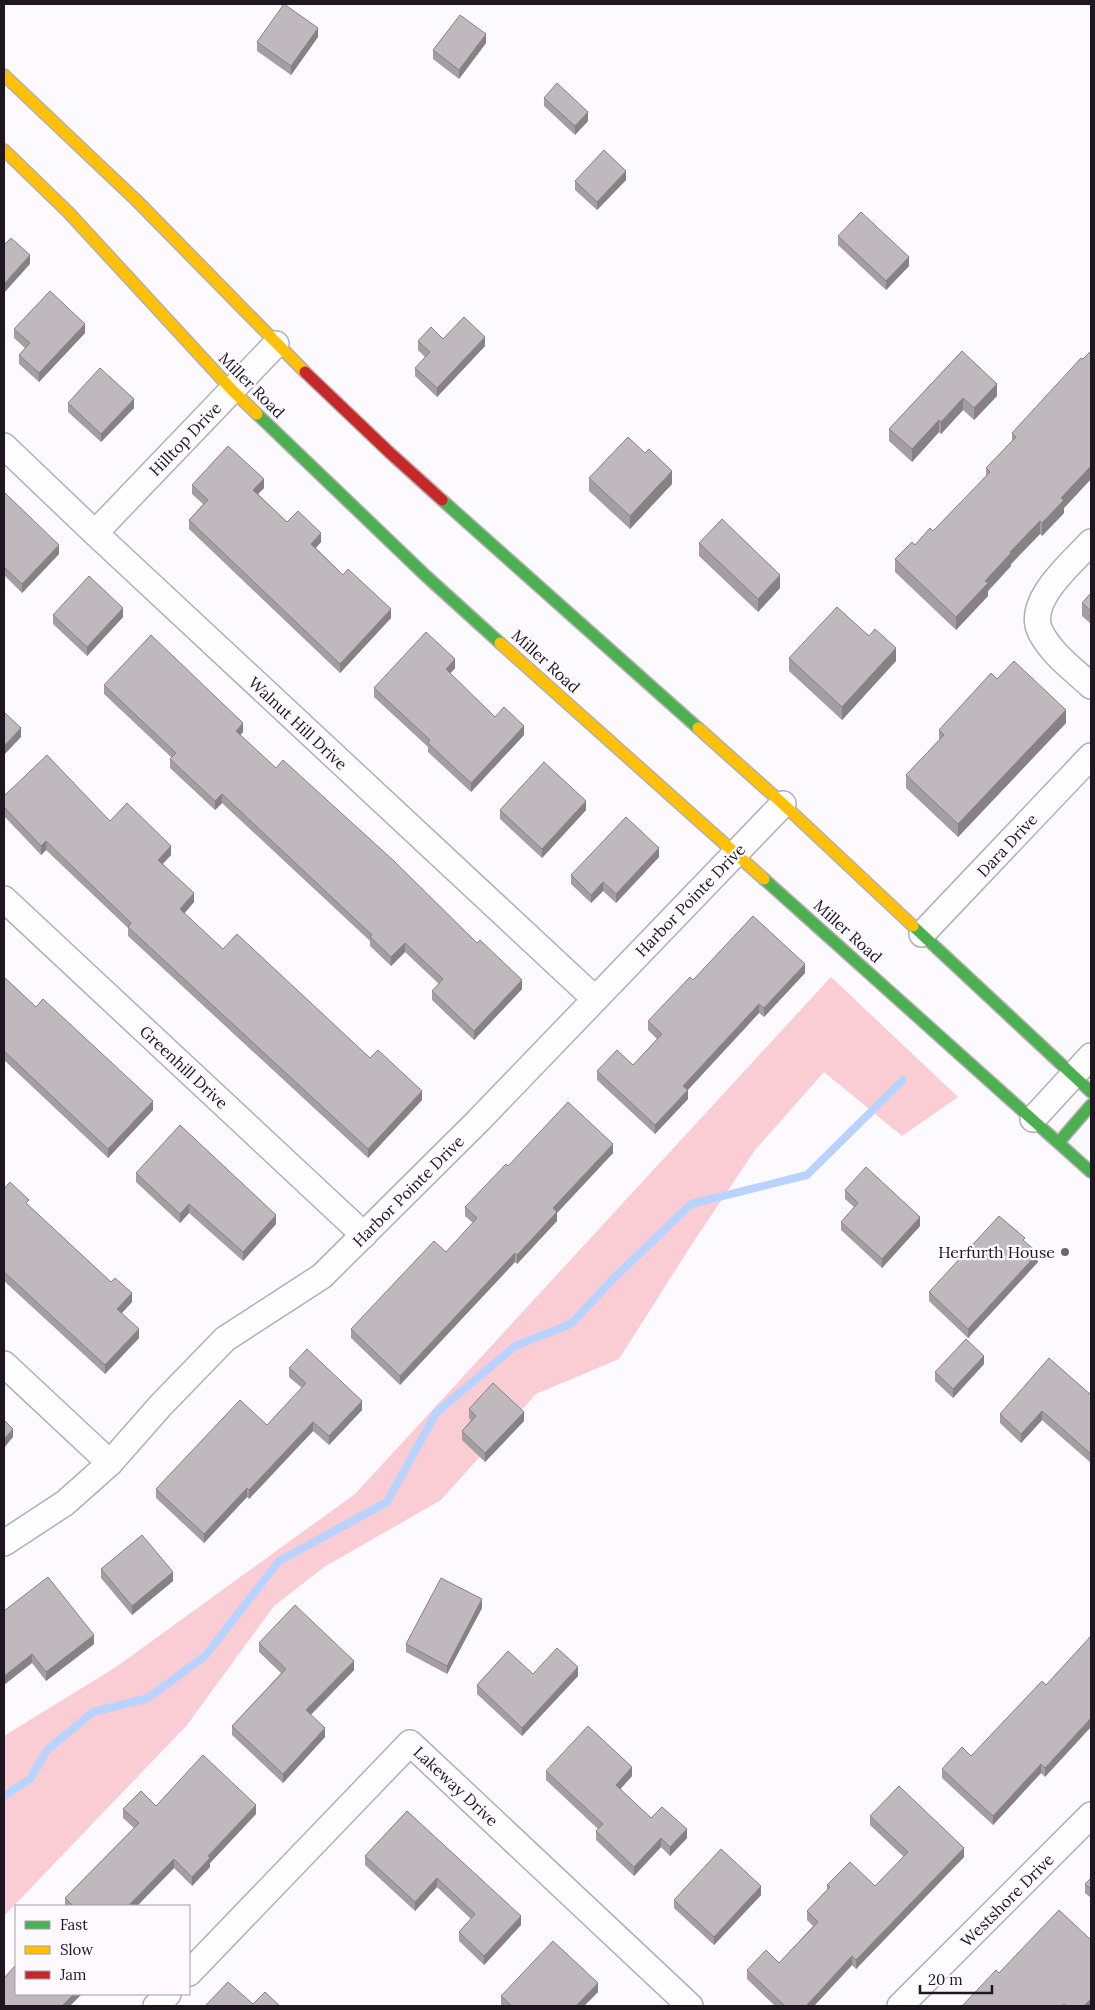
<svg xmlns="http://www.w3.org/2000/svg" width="1095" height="2010" viewBox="0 0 1095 2010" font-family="Lora,serif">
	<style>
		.forest { fill: #faccd3 }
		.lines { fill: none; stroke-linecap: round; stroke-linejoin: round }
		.stream { stroke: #b8d3ff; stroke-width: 8 }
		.street-casing { stroke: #b3aeb5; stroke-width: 28 }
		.fast-casing { stroke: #b3aeb5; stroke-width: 14 }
		.slow-casing { stroke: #b3aeb5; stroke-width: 14 }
		.jam-casing { stroke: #b3aeb5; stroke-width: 14 }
		.street { stroke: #fffeff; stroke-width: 25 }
		.fast { stroke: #4caf50; stroke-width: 11 }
		.slow { stroke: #ffc107; stroke-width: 11 }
		.jam { stroke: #c62828; stroke-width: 11 }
		.wall { fill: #a49ea3 }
		.shaded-wall { fill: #868184 }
		.building { fill: #bfb8bd; stroke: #868184 }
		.poi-dot { fill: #6c666e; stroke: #fdf9ff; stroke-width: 2 }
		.labels { text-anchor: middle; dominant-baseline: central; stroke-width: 4.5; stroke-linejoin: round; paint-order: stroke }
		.street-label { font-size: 16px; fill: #1e1621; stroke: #fdf9ff }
		.poi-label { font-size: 16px; fill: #1e1621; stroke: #fdf9ff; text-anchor: end }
	</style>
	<rect width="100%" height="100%" fill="#fcfafe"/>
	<polygon class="forest" points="831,977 958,1097 902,1136 824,1072 755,1150 692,1244 619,1359 536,1394 441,1500 324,1567 274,1606 187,1725 4,1916 4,1736 116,1667 355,1494"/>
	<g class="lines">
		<polyline class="stream" points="4,1796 30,1779 47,1750 93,1712 148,1698 205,1656 279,1561 387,1502 436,1413 515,1346 571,1324 613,1279 691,1204 807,1175 903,1080"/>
		<g class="street-casing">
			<g id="street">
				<polyline points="4,446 95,533 594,998"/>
				<polyline points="95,533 276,344"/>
				<path d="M1091,542C1072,563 1024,602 1041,633C1052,654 1074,670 1091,686"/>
				<polyline points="4,899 364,1235"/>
				<polyline points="922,934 1091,756"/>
				<polyline points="1033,1119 1091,1056"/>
				<polyline points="4,1364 110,1463"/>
				<polyline points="4,1543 65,1503 110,1463 161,1405 225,1339 322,1276 479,1120 783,804"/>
				<polyline points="189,1973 410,1743 690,2006"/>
				<polyline points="156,2006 168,1994"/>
				<polyline points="900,2006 1091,1815"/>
			</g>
		</g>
		<g class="fast-casing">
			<g id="fast">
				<polyline points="257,414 426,576 500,643"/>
				<polyline points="442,500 698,728"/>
				<polyline points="764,879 1091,1172"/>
				<polyline points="913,926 1091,1092"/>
				<polyline points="1059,1142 1091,1105"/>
			</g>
		</g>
		<g class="slow-casing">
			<g id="slow">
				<polyline points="4,75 137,201 305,372"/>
				<polyline points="4,150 69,213 232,390 257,414"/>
				<polyline points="500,643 764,879"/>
				<polyline points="698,728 783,804 913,926"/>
			</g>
		</g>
		<g class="jam-casing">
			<polyline id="jam" points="305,372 389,452 442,500"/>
		</g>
		<use href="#street" class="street"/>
		<use href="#fast" class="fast"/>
		<use href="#slow" class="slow"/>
		<use href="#jam" class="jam"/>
	</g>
	<g class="wall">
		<polygon points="318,37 291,75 257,51 257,42"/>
		<polygon points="486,43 459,79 433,59 433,50"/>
		<polygon points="544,98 588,121 575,135 544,106"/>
		<polygon points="626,180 597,210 575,190 575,181"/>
		<polygon points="838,236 909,266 886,290 838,245"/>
		<polygon points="14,329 85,333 39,382 19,364 19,355 25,348 14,338"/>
		<polygon points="418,341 485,346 437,397 415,376 415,368 425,357 418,350"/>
		<polygon points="962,351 997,396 974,420 963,410 941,434 939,432 912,462 889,441 889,429"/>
		<polygon points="1091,351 1091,479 1064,508 1064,513 1042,536 1040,534 1011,564 1011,566 988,591 988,596 956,630 895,572 895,559 933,531 986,477 986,468 1012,441 1012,433"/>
		<polygon points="68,403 134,408 101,442 68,412"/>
		<polygon points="589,478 672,484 630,529 589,491"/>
		<polygon points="192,485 264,488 258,494 287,522 321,542 316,548 343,575 391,618 340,673 189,529 189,520 203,504 192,494"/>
		<polygon points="4,492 59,554 22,593 4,575"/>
		<polygon points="699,543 780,588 758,612 699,556"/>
		<polygon points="1091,593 1091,624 1082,616 1082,603"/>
		<polygon points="53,615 123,617 87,656 53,624"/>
		<polygon points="789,658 896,661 842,720 789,671"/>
		<polygon points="455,668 450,674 495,717 524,735 471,792 428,752 428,747 374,697 374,688"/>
		<polygon points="997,679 1066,723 958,837 906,788 906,775 939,740 939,730"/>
		<polygon points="104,685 243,732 240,735 276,768 522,989 474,1040 432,1000 432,991 439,984 405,952 391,966 370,946 370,941 222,803 215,810 170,768 170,759 172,758 104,694"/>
		<polygon points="4,796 110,821 171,855 163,864 194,902 184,914 223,949 370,1058 422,1100 368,1158 128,936 128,928 46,850 41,855 4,816"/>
		<polygon points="500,810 586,810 542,858 500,819"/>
		<polygon points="659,857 616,903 603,891 591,903 571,884 571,875"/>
		<polygon points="805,973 764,1017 759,1013 688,1090 688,1099 655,1134 597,1080 597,1071 633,1065 657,1039 648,1030 648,1021 693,980"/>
		<polygon points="4,977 36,1007 153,1110 108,1158 4,1060"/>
		<polygon points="613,1153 557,1213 557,1221 517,1264 515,1262 400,1385 351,1338 351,1329 446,1252 473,1223 465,1216 465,1207 508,1166"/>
		<polygon points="136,1173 276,1224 243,1261 189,1213 180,1223 136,1182"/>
		<polygon points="4,1189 29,1206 132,1302 122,1313 139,1338 105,1374 4,1281"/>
		<polygon points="845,1190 920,1226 882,1268 841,1230 841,1222 854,1207 845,1199"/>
		<polygon points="1038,1262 968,1338 929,1301 929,1292"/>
		<polygon points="984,1364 953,1398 935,1381 935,1372"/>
		<polygon points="289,1368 362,1410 329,1445 313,1431 249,1499 247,1497 204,1543 156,1498 156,1489 267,1425 302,1388 289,1377"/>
		<polygon points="1091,1395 1091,1463 1042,1420 1021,1443 1000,1423 1000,1414"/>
		<polygon points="469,1409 524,1421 485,1462 462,1440 462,1431 471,1420 469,1418"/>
		<polygon points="101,1569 173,1581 132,1615 101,1578"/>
		<polygon points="482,1608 447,1674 406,1652 406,1644"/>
		<polygon points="4,1611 94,1644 46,1681 32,1663"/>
		<polygon points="259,1643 354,1670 311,1715 325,1737 283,1783 232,1735 232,1726 281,1673 259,1652"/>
		<polygon points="533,1674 578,1676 522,1736 477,1694 477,1685"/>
		<polygon points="1046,1685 1045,1777 1041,1773 993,1825 942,1778 942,1769 971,1756"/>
		<polygon points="546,1771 632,1776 620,1789 651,1818 687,1838 670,1856 661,1847 634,1876 596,1840 596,1831 598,1829 546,1780"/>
		<polygon points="156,1806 256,1814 210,1863 210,1867 192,1886 174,1868 137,1906 65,1906 65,1898 134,1828 123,1818 123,1809"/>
		<polygon points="407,1811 521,1925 484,1965 459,1941 459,1932 471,1919 437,1887 415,1911 365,1865 365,1856"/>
		<polygon points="870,1816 964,1857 856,1969 852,1965 814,2006 775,2006 747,1979 747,1970 779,1963 813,1926 807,1920 807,1911 827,1890 827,1885 875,1886 904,1857 870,1825"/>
		<polygon points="1091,1878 1091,1898 1085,1893 1085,1884"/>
		<polygon points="761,1895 714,1945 674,1908 674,1900"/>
		<polygon points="598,1992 584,2006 503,2006 501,2005 501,1996"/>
	</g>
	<g class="shaded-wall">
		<polygon points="318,28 318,37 291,75 291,66"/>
		<polygon points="486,34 486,43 459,79 459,70"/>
		<polygon points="588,112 588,121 575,135 575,126"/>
		<polygon points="626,171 626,180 597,210 597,202"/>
		<polygon points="30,255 30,264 4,293 4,284"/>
		<polygon points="909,257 909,266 886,290 886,281"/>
		<polygon points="85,324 85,333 39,382 39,373"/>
		<polygon points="485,337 485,346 437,397 437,388"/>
		<polygon points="997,384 997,396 974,420 974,408"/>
		<polygon points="963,398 963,410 941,434 941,422"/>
		<polygon points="134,399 134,408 101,442 101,434"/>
		<polygon points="939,420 939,432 912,462 912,449"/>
		<polygon points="1091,466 1091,479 1064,508 1064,513 1042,536 1042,523 1061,498"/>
		<polygon points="672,471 672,484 630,529 630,516"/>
		<polygon points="264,479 264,488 253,499 253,490"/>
		<polygon points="1040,521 1040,534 1011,564 1011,566 988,591 988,596 956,630 956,617 1010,552"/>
		<polygon points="321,533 321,542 311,553 311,544"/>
		<polygon points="59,545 59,554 22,593 22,584"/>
		<polygon points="780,575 780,588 758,612 758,599"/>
		<polygon points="123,608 123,617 87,656 87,647"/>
		<polygon points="391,609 391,618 340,673 340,664"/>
		<polygon points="896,648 896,661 842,720 842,707"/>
		<polygon points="455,659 455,668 446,678 446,669"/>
		<polygon points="1066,710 1066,723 958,837 958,824"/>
		<polygon points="243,723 243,732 236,740 236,731"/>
		<polygon points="524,726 524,735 471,792 471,783"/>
		<polygon points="21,728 21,737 4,755 4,746"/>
		<polygon points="222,794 222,803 215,810 215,801"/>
		<polygon points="586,801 586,810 542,858 542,849"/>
		<polygon points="46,841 46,850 41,855 41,846"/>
		<polygon points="171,846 171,855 158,868 158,860"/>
		<polygon points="659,848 659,857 616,903 616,894"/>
		<polygon points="603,882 603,891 591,903 591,895"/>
		<polygon points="194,893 194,902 180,918 180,909"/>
		<polygon points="405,943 405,952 391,966 391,957"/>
		<polygon points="805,964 805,973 764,1017 764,1008"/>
		<polygon points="522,980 522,989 474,1040 474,1031"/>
		<polygon points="759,1004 759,1013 683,1095 683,1086"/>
		<polygon points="688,1090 688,1099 655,1134 655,1125"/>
		<polygon points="422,1091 422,1100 368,1158 368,1149"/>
		<polygon points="153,1101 153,1110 108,1158 108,1149"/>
		<polygon points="613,1144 613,1153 557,1213 557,1221 517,1264 517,1255 553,1208"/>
		<polygon points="189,1204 189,1213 180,1223 180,1214"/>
		<polygon points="276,1215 276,1224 243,1261 243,1252"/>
		<polygon points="920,1217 920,1226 882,1268 882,1259"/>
		<polygon points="515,1253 515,1262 400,1385 400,1376"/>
		<polygon points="1038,1253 1038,1262 968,1338 968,1329"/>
		<polygon points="132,1293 132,1302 117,1318 117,1309"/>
		<polygon points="139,1329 139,1338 105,1374 105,1365"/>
		<polygon points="984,1356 984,1364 953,1398 953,1389"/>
		<polygon points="362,1401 362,1410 329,1445 329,1436"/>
		<polygon points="1042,1411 1042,1420 1021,1443 1021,1434"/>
		<polygon points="524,1412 524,1421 485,1462 485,1453"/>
		<polygon points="313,1422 313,1431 249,1499 249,1490"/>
		<polygon points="13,1429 13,1437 4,1448 4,1439"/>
		<polygon points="247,1488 247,1497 204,1543 204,1534"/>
		<polygon points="173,1572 173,1581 132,1615 132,1606"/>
		<polygon points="482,1599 482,1608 447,1674 447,1666"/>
		<polygon points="94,1635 94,1644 46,1681 46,1672"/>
		<polygon points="32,1654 32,1663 4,1685 4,1676"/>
		<polygon points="354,1661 354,1670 306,1719 306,1710"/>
		<polygon points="578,1667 578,1676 522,1736 522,1728"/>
		<polygon points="1091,1718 1091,1727 1045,1777 1045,1768"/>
		<polygon points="325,1728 325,1737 283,1783 283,1774"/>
		<polygon points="1041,1764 1041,1773 993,1825 993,1816"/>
		<polygon points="632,1767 632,1776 616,1794 616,1785"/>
		<polygon points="256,1805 256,1814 210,1863 210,1867 192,1886 192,1877 208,1856"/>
		<polygon points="687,1829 687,1838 670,1856 670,1847"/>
		<polygon points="661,1838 661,1847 634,1876 634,1867"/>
		<polygon points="964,1848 964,1857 856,1969 856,1960"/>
		<polygon points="174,1859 174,1868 137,1906 128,1906"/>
		<polygon points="437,1878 437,1887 415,1911 415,1902"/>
		<polygon points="761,1886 761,1895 714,1945 714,1937"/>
		<polygon points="521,1916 521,1925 484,1965 484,1956"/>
		<polygon points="852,1956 852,1965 814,2006 806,2006"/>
		<polygon points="598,1983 598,1992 584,2006 576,2006"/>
		<polygon points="74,1994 82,1994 70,2006 62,2006"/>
		<polygon points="1091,1999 1091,2006 1084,2006"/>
	</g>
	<g class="building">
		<polygon points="284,4 318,28 291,66 257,42"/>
		<polygon points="460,15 486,34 459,70 433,50"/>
		<polygon points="557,83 588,112 575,126 544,98"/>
		<polygon points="604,150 626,171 597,202 575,181"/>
		<polygon points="861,212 909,257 886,281 838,236"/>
		<polygon points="11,238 30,255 4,284 4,245"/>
		<polygon points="50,291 85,324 39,373 19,355 30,343 14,329"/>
		<polygon points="464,317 485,337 437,388 415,368 430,352 418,341 431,327 443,339"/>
		<polygon points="962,351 997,384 974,408 963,398 941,422 939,420 912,449 889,429"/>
		<polygon points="1091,351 1091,466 1061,498 1064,500 1042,523 1040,521 1010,552 1011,553 985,581 988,583 956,617 895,559 912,542 915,545 930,528 933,531 990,472 986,468 1016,437 1012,433 1081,358 1083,359"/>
		<polygon points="100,368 134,399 101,434 68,403"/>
		<polygon points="628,437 645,453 649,449 672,471 630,516 589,478"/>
		<polygon points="228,446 264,479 253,490 287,522 298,511 321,533 311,544 343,575 348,569 391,609 340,664 189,520 208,500 192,485"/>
		<polygon points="4,492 59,545 22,584 4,567"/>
		<polygon points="722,519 780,575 758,599 699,543"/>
		<polygon points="89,576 123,608 87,647 53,615"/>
		<polygon points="1091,593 1091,611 1082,603"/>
		<polygon points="837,607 869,636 875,629 896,648 842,707 789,658"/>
		<polygon points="426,632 455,659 446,669 495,717 504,707 524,726 471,783 428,743 430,740 374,688"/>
		<polygon points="151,635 243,723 236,731 276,768 283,760 394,861 477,943 480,940 522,980 474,1031 432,991 443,979 405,943 391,957 370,937 372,935 222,794 215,801 170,759 176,753 104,685"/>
		<polygon points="1014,661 1066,710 958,824 906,775 944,735 939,730 991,673 997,679"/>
		<polygon points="4,712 21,728 4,746"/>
		<polygon points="47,755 110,821 127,803 171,846 158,860 194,893 180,909 223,949 237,934 370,1058 378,1050 422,1091 368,1149 128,927 131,923 46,841 41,846 4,807 4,796"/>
		<polygon points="544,762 586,801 542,849 500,810"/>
		<polygon points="626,817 659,848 616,894 603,882 591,895 571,875"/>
		<polygon points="753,916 805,964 764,1008 759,1004 683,1086 688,1090 655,1125 597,1071 617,1050 633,1065 662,1034 648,1021 690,977 693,980"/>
		<polygon points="4,977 36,1007 43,999 153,1101 108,1149 4,1051"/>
		<polygon points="568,1102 613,1144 553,1208 557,1212 517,1255 515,1253 400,1376 351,1329 434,1241 446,1252 477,1218 465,1207 506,1164 508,1166"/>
		<polygon points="180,1125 276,1215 243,1252 189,1204 180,1214 136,1173"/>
		<polygon points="866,1167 920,1217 882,1259 841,1222 858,1203 845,1190"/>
		<polygon points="10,1182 29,1200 26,1203 111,1282 115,1278 132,1293 117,1309 139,1329 105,1365 4,1272 4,1189"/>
		<polygon points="999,1216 1025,1238 1023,1240 1038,1253 968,1329 929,1292"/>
		<polygon points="966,1339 984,1356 953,1389 935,1372"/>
		<polygon points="307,1349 362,1401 329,1436 313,1422 249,1490 247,1488 204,1534 156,1489 240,1400 267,1425 306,1383 289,1368"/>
		<polygon points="1049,1358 1091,1395 1091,1454 1042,1411 1021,1434 1000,1414"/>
		<polygon points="493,1383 524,1412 485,1453 462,1431 476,1416 469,1409"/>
		<polygon points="4,1420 13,1429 4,1439"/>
		<polygon points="142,1535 173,1572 132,1606 101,1569"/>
		<polygon points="48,1577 94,1635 46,1672 32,1654 4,1676 4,1611"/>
		<polygon points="441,1578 482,1599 447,1666 406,1644"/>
		<polygon points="295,1605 354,1661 306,1710 325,1728 283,1774 232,1726 286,1669 259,1643"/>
		<polygon points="1091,1636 1091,1718 1045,1768 1041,1764 993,1816 942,1769 962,1747 971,1756 1042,1681 1046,1685"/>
		<polygon points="557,1648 578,1667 522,1728 477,1685 508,1651 533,1674"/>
		<polygon points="588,1726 632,1767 616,1785 651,1818 662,1807 687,1829 670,1847 661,1838 634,1867 596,1831 603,1824 546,1771"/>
		<polygon points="203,1755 256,1805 208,1856 210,1858 192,1877 174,1859 128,1906 72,1906 73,1906 65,1898 139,1823 123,1809 141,1791 156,1806"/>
		<polygon points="899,1786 964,1848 856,1960 852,1956 806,2006 785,2006 747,1970 766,1950 779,1963 818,1922 807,1911 830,1887 827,1885 850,1862 875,1886 908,1852 870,1816"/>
		<polygon points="407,1811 521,1916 484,1956 459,1932 475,1914 437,1878 415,1902 365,1856"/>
		<polygon points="721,1849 761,1886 714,1937 674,1900"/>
		<polygon points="1091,1878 1091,1889 1085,1884"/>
		<polygon points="1059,1910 1091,1940 1091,1999 1084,2006 1067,2006 1064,2004 1061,2006 962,2006 996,1970 999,1973"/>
		<polygon points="553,1941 598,1983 576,2006 512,2006 501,1996"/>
		<polygon points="16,1965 16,1994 74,1994 62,2006 4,2006 4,1978"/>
		<polygon points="228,1982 253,2004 265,1992 280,2006 205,2006"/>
	</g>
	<circle class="poi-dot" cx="1065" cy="1252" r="5"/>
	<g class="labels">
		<g class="street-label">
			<text transform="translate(252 385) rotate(45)">Miller Road</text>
			<text transform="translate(185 439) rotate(-46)">Hilltop Drive</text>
			<text transform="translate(546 661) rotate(42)">Miller Road</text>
			<text transform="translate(298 723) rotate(43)">Walnut Hill Drive</text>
			<text transform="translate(1007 845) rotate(-47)">Dara Drive</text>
			<text transform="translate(690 900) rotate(-46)">Harbor Pointe Drive</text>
			<text transform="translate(848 931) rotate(42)">Miller Road</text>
			<text transform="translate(184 1067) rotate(43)">Greenhill Drive</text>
			<text transform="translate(408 1191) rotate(-45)">Harbor Pointe Drive</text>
			<text transform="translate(456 1786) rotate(43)">Lakeway Drive</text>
			<text transform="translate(1007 1900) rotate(-45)">Westshore Drive</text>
		</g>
		<g class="poi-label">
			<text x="1055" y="1252">Herfurth House</text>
		</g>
	</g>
	<rect width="1095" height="2010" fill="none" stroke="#1e1621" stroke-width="10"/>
	<rect x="15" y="1905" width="175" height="90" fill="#fdf9ff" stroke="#a49ea6"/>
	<rect x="25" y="1921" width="25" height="8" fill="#4caf50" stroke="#a49ea6"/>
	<text x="60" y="1930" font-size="15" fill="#1e1621">Fast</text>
	<rect x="25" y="1946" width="25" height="8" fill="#ffc107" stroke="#a49ea6"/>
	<text x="60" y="1955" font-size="15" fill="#1e1621">Slow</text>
	<rect x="25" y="1971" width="25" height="8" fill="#c62828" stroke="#a49ea6"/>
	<text x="60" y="1980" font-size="15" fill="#1e1621">Jam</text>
	<path d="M920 1985v8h72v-8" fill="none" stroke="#1e1621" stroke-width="2.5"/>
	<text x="928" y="1985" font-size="15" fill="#1e1621" stroke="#fdf9ff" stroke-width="4" paint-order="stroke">20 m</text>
</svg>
